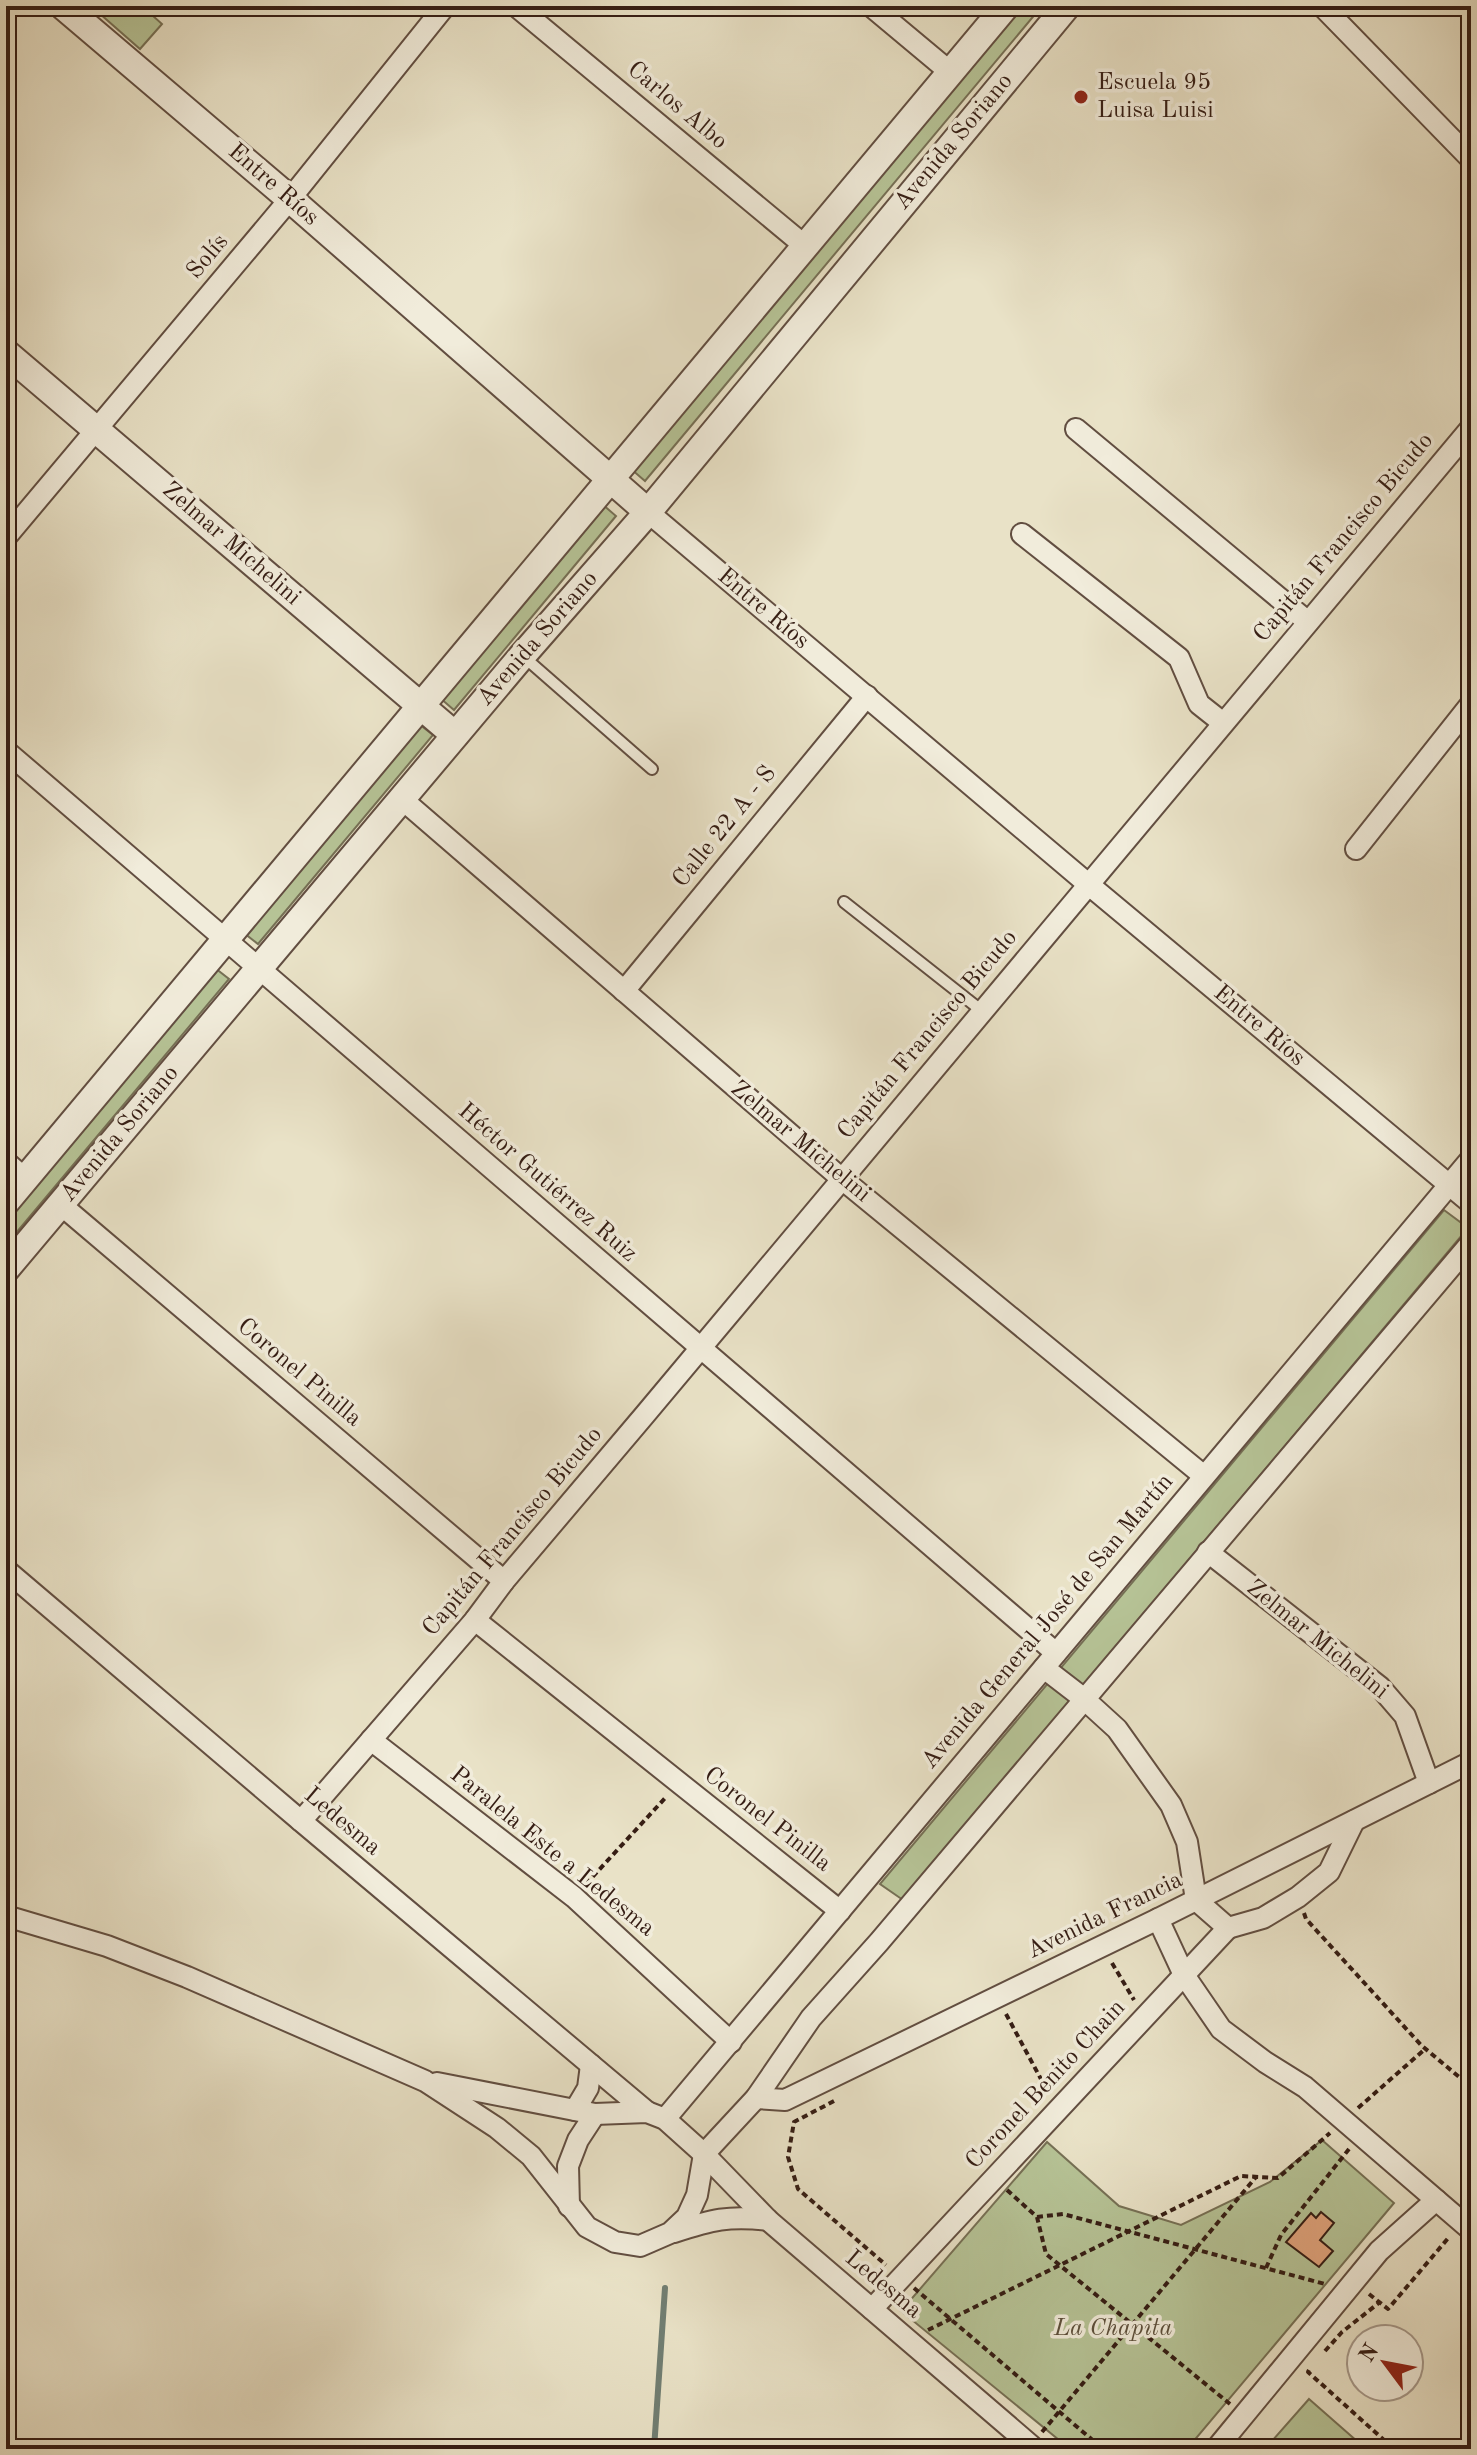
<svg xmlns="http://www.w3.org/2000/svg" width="1477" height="2455" viewBox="0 0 1477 2455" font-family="'Old Standard TT',serif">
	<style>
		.green { fill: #b6c396; stroke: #767055; stroke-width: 2 }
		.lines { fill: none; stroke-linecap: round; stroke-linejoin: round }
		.stream { stroke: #717e72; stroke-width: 6 }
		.building { fill: #e1a47d; stroke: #351d14; stroke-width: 2 }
		.service-casing { stroke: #624e41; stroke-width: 14 }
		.minor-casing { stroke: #624e41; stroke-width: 24 }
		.tertiary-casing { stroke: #624e41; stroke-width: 30 }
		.path { stroke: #351d14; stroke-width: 4; stroke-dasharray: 6 4; stroke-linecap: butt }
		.service { stroke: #f1ecdb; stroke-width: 10 }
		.minor { stroke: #f1ecdb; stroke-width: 20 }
		.tertiary { stroke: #f1ecdb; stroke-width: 26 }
		.poi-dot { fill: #8f2418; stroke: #f1ecdb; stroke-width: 3 }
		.labels { text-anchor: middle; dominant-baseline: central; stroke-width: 7; stroke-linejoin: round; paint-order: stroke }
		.poi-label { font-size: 24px; fill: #351d14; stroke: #f1ecdb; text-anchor: start }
		.street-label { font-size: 24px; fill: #351d14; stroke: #f1ecdb }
		.park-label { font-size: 24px; font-style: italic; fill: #5c4f3b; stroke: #f1ecdb }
	</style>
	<rect width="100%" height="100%" fill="#e9e2c7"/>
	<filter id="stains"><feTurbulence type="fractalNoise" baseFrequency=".0025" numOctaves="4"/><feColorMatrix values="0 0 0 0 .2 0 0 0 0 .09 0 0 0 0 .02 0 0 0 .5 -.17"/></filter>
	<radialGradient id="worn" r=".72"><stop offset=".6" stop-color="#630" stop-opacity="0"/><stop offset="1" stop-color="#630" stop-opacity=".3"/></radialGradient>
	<g class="green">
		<polygon points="91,6 142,6 162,24 140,49"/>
		<polygon points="1018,6 1042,6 645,481 631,469"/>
		<polygon points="602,504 616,516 454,710 440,698"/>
		<polygon points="419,724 433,735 258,944 244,933"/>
		<polygon points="215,968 229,979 6,1245 6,1218"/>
		<polygon points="1444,1210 1468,1228 903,1900 880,1884"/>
		<polygon points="1322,2140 1394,2203 1187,2449 1070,2449 901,2311 1047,2142 1119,2206 1181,2225 1270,2182"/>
		<polygon points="1309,2399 1366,2449 1265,2449"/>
	</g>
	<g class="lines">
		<polyline class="stream" points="654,2449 665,2288"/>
	</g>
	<polygon class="building" points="1321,2212 1334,2223 1320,2240 1333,2251 1319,2267 1286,2242 1311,2213 1316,2218"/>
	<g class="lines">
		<g class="service-casing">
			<g id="service">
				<polyline points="524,657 652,769"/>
				<polyline points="844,902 982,1011"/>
			</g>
		</g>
		<g class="minor-casing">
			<g id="minor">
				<polyline points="516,6 805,246"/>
				<polyline points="871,6 950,72"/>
				<polyline points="1322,6 1471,159"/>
				<polyline points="1076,429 1308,622"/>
				<polyline points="648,512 1088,884 1471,1203"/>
				<polyline points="1022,534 1179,658 1199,704 1223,723"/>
				<polyline points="6,537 290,199 445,6"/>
				<polyline points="6,751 1056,1653"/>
				<polyline points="403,800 842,1179 1204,1476"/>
				<polyline points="1356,849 1471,704"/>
				<polyline points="624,991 867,696"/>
				<polyline points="6,1162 25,1179"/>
				<polyline points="60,1204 504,1581"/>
				<polyline points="1208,1552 1380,1687 1405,1716 1429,1783"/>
				<polyline points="6,1570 301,1821 647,2112"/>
				<polyline points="475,1620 840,1911"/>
				<polyline points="371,1740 574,1897 731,2042"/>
				<path d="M301,1821L475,1620L504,1581C829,1199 1148,812 1471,428"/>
				<polyline points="6,1916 107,1946 187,1977 425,2081 497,2128 531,2156 587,2227 615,2242 640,2246 670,2233 687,2217 697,2195 704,2154"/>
				<polyline points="1158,1919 1184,1975 1221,2029 1265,2062 1305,2087 1471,2230"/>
				<polyline points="1228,1928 1263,1918 1298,1897 1329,1872 1354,1821"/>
				<polyline points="437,2083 595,2114 647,2112 665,2119 704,2154 768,2220 1035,2449"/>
				<polyline points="756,2098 785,2100 1158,1919 1471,1762"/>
				<polyline points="575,2110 588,2088 591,2065"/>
				<polyline points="665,2119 1471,1159"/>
				<polyline points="704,2154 756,2098 811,2018 879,1942 1471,1243"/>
				<polyline points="569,2206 568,2166 578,2140 595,2114"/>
				<path d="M674,2232C711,2220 729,2215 768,2220"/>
				<polyline points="872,2309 1228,1928 1196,1900 1187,1842 1171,1805 1117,1729 1083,1698 1044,1668"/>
				<polyline points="1216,2449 1379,2251 1436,2200"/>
			</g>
		</g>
		<g class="tertiary-casing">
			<g id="tertiary">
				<polyline points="63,6 290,199 648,512"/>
				<polyline points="6,353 455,735"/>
				<polyline points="6,1202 1006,6"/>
				<polyline points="6,1269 522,656 648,512 1067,6"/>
			</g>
		</g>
		<g class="path">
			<polyline points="586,1884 667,1796"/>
			<polyline points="1304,1913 1306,1919 1421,2045 1471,2087"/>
			<polyline points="1112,1963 1134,2000"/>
			<polyline points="1006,2014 1049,2094"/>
			<polyline points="834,2101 794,2122 788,2157 798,2189 886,2265"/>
			<polyline points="1358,2108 1425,2049"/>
			<polyline points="1007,2190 1037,2217 1046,2254 1230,2404"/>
			<polyline points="1037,2217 1063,2214 1325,2284"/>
			<polyline points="1266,2268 1281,2235 1349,2149"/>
			<polyline points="914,2288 1103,2449"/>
			<polyline points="1369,2294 1388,2309 1450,2236"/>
			<polyline points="928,2330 1241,2176 1278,2178 1330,2133"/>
			<polyline points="1325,2351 1342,2332 1380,2302"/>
			<polyline points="1309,2370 1308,2372 1394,2449"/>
			<polyline points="1042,2432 1256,2177"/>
		</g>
		<use href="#service" class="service"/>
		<use href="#minor" class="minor"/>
		<use href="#tertiary" class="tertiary"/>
	</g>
	<circle class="poi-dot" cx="1081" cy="97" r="8"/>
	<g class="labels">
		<g class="poi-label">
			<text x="1097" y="83">Escuela 95<tspan x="1097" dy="28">Luisa Luisi</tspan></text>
		</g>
		<g class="street-label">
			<text transform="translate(677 106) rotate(40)">Carlos Albo</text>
			<text transform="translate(954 142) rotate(-50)">Avenida Soriano</text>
			<text transform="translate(273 185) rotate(41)">Entre Ríos</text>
			<text transform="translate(208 257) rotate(-50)">Solís</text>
			<text transform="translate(1344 538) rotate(-50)">Capitán Francisco Bicudo</text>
			<text transform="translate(231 544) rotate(41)">Zelmar Michelini</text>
			<text transform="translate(763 609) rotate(40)">Entre Ríos</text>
			<text transform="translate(538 639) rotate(-49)">Avenida Soriano</text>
			<text transform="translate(725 827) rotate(-51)">Calle 22 A - S</text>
			<text transform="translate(1259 1026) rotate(40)">Entre Ríos</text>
			<text transform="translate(928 1035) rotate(-50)">Capitán Francisco Bicudo</text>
			<text transform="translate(120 1134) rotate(-50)">Avenida Soriano</text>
			<text transform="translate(800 1142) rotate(40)">Zelmar Michelini</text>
			<text transform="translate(547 1183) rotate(41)">Héctor Gutiérrez Ruiz</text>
			<text transform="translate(299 1373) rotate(40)">Coronel Pinilla</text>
			<text transform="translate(513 1532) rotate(-50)">Capitán Francisco Bicudo</text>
			<text transform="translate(1048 1622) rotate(-50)">Avenida General José de San Martín</text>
			<text transform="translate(1317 1640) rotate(39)">Zelmar Michelini</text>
			<text transform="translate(767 1820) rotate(38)">Coronel Pinilla</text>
			<text transform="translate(342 1822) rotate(40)">Ledesma</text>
			<text transform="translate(552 1852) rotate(39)">Paralela Este a Ledesma</text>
			<text transform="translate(1105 1916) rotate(-26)">Avenida Francia</text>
			<text transform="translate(1046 2085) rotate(-47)">Coronel Benito Chain</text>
			<text transform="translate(883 2285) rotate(40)">Ledesma</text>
		</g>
		<g class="park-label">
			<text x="1113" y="2329">La Chapita</text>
		</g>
	</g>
	<rect width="1477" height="2455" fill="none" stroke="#e9e2c7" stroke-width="32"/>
	<rect x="8" y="8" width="1461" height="2439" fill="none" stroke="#351d14" stroke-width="4"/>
	<rect x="16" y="16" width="1445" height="2423" fill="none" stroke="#351d14" stroke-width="2"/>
	<g transform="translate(1385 2363) rotate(302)"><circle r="38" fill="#f1ecdb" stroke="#a6998b" stroke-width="2"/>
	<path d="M0-6L14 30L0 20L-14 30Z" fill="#8f2418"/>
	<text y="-12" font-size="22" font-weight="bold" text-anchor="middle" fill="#351d14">N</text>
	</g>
	<rect width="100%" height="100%" filter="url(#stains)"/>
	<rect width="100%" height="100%" fill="url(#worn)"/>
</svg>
